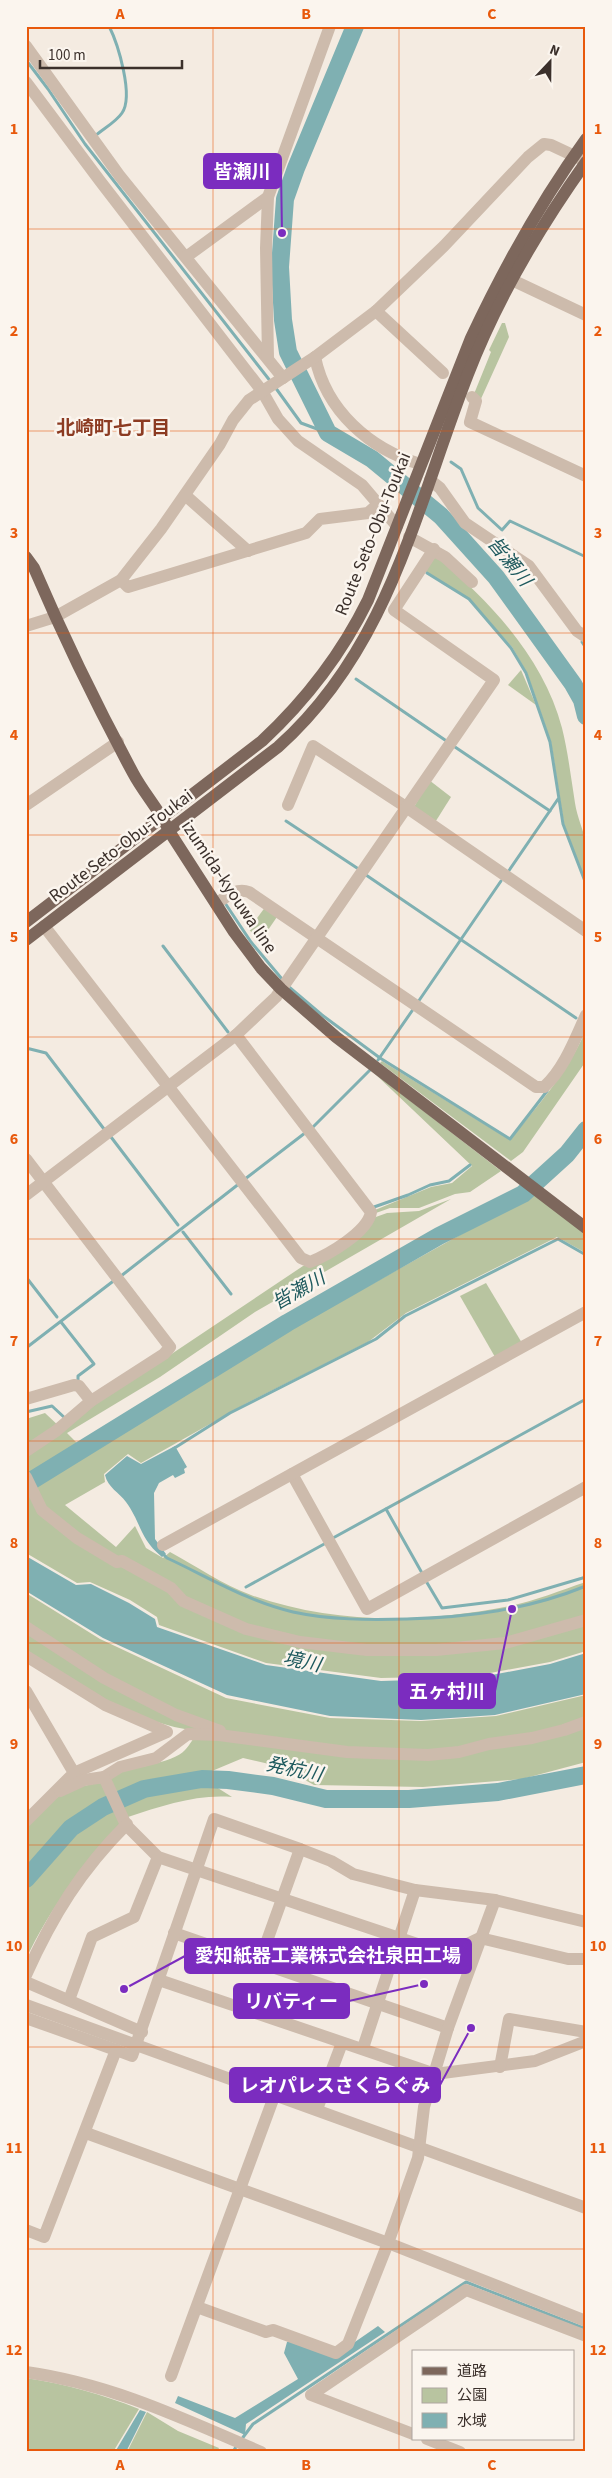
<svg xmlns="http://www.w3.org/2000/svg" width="612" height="2478" viewBox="0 0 612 2478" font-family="'Source Sans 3','Noto Sans JP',sans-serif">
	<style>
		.green { fill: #b8c4a0 }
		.water { fill: #7fb0b2 }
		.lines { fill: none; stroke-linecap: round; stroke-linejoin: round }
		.stream { stroke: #7fb0b2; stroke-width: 3 }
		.river { stroke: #7fb0b2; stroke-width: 18 }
		.minor { stroke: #cdbbac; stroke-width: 12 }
		.major { stroke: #7d675c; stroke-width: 12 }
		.grid { fill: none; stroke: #e8590c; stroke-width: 1; stroke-opacity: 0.55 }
		.labels { text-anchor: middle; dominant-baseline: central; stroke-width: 5; stroke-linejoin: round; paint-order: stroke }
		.street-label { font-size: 18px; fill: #3b302b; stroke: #fbf5ee }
		.neighbourhood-label { font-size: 19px; font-weight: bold; fill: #8c3b22; stroke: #fbf5ee }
		.water-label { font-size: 19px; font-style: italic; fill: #1f5a5e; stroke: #fbf5ee }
		.leader { fill: none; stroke: #7b2cbf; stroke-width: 2 }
		.callout-dot { fill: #7b2cbf; stroke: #fbf5ee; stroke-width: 2 }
		.callout { fill: #7b2cbf; stroke: #7b2cbf; stroke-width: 2 }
		.callout-label { font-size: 19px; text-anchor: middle; font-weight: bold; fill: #fff }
		.neatline { fill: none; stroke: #e8590c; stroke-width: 2 }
		.grid-label { font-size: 16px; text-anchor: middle; font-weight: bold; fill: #e8590c }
	</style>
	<rect width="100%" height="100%" fill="#f4ebe1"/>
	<g class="green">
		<polygon points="502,323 505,323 509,337 480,401 474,394 491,352 489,350"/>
		<path d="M433,558H438C491,602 544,659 562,728C568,752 571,778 575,803C577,817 584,831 586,844C587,856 586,869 586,882L564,824L551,742L527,673L512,647L469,599L425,571Z"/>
		<polygon points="521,670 536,705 508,685"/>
		<polygon points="429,780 451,797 434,824 413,809"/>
		<polygon points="266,906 279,914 259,943 249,929"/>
		<path d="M586,1030V1061L523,1152L511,1161L380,1063L382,1061L510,1140C538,1105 568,1072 586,1030Z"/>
		<polygon points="373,1072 501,1171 470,1192 455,1194 419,1208 390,1208 376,1213 375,1210 431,1187 452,1183 472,1166"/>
		<path d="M535,1193L586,1231V1253L557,1237L406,1313L368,1342L247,1403L141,1463L128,1454L104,1474L105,1482L65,1505L116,1547L135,1526L146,1548L163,1558L170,1552C196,1566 223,1585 251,1595C335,1625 423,1623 510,1606C535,1601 561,1590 586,1582V1651L550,1662L474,1676L381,1678L266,1663L159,1625L157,1617L130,1600L90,1582L77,1583L26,1553V1493L261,1346Z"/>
		<polygon points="451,1199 255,1312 160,1377 67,1433 80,1446 26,1475 26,1419 45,1413 62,1429 93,1404 170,1355 303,1266 308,1266 373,1218 387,1213 419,1211"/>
		<polygon points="486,1283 522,1343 495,1357 460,1296"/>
		<path d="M26,1593L100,1639L226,1698L330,1718L421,1721L496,1716L586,1695V1762L522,1779L423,1787L314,1785L282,1767L243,1758L212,1771L150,1782L116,1793L109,1777C128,1767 173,1764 185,1750C190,1745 194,1737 198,1731C134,1724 79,1684 26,1651Z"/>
		<path d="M101,1783L121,1824C82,1868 52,1904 26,1959V1826C51,1800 64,1787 101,1783Z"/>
		<path d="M210,1783L232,1797C196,1794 162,1806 128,1817L121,1803L167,1790Z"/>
		<path d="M26,2378C66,2384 101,2394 139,2409L113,2452H26Z"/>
		<polygon points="147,2412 178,2431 219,2448 217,2452 127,2452"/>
	</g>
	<g class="water">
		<path d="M175,1446L187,1467L184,1469L185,1473L175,1478L173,1475L159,1483L154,1493L155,1539L166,1554L162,1557C139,1538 142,1524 126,1502C119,1492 108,1488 105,1475L127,1456L141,1464Z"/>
		<polygon points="26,1556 76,1585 91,1584 129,1603 155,1619 157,1627 266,1665 381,1681 476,1678 550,1664 586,1653 586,1694 495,1715 421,1720 330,1716 227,1695 103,1638 26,1591"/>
		<polygon points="378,2326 385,2332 246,2424 245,2435 175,2403 178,2396 235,2418 298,2379 284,2353 287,2342 296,2339 339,2353"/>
		<polygon points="140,2410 146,2412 126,2452 115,2452"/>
	</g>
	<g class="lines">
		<g class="stream">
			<polyline points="26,60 48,89 85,144 271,382"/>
			<path d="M95,136C103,129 116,122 122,113C134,96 118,44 109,26"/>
			<polyline points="275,387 301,423 328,433"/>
			<polyline points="451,462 461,469 478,508 502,530 510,521 586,557"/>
			<polyline points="427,573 469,599 511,648 526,673 550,742 563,824 586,884"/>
			<polyline points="582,642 586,648"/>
			<polyline points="356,679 445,740"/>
			<polyline points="455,747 550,811"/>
			<polyline points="286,821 357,868"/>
			<polyline points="508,872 558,799"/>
			<polyline points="366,875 576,1018"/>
			<polyline points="225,903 251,942 282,979"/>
			<polyline points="163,946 228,1032"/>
			<polyline points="289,987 322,1015 380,1058 510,1139 547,1091"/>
			<polyline points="418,1002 501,881"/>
			<polyline points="26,1048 46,1053 104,1129"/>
			<polyline points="378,1060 414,1008"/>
			<polyline points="313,1127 370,1070"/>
			<polyline points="111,1137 178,1225"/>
			<polyline points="245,1179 305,1133"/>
			<polyline points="374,1207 408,1195 430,1185 449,1181 470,1165"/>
			<polyline points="183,1232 231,1294"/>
			<polyline points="121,1276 240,1183"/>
			<polyline points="26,1277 57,1317"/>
			<polyline points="61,1322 94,1364 78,1376 78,1380"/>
			<polyline points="26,1348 116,1279"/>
			<polyline points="26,1412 52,1406 66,1419"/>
			<polyline points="173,1449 230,1413 376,1339 405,1316 558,1239 586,1255"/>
			<polyline points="386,1509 422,1573"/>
			<polyline points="333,1538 586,1399"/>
			<path d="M162,1553L167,1558C208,1577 249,1602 293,1612C330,1620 369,1620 407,1619C470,1617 527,1610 586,1586"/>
			<polyline points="426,1581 442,1608 508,1600 586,1577"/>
			<polyline points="246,1587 326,1543"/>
			<polyline points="241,2440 253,2424 466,2282 586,2329"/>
			<polyline points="233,2452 237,2445"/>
		</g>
		<g class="river">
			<polyline points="355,26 296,168 285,199 280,267 283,320 288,352 328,433 372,459 441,516 496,577 573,684 582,700 586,716"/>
			<polyline points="26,1484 287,1323 439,1236 523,1194 567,1154 586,1130"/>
			<polyline points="26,1879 71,1828 103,1807 144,1789 202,1779 228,1780 273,1786 326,1799 409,1799 498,1792 586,1775"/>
		</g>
		<g class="minor">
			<polyline points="26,46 119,175 283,378"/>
			<polyline points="26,82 100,181 262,391 278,419 298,441 362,485 397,526"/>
			<polyline points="186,257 268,197"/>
			<polyline points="512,280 586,315"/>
			<polyline points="376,311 443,373"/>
			<path d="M315,357C326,411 370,449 420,464"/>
			<polyline points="268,358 266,248 268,197 330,26"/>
			<polyline points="472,397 476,401 470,422 586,476"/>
			<polyline points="430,480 440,488 465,523 529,566 577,631 586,637"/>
			<polyline points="185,495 248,551"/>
			<polyline points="409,537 445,557 472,582"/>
			<polyline points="121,580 128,587 306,533 320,519 368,513 377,505"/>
			<polyline points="26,626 55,617 121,580 161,529 220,444 233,420 249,400 315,357 376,311 444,246 528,157 544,144 551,145 583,160"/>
			<polyline points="26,805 118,742"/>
			<polyline points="288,805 313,746 406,807 586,931"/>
			<path d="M216,904C226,897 236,887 249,892L536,1087H544C564,1069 575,1039 586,1015"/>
			<path d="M44,926L301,1258L310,1262C328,1255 368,1232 371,1212L236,1035"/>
			<polyline points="26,1159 170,1347 164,1354 91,1401 56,1431 26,1451"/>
			<polyline points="26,1195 236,1035 276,997 494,680 394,610 434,549"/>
			<polyline points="26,1399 74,1385 79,1386 91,1401"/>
			<polyline points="292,1474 367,1609 586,1487"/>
			<polyline points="26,1477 42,1510 77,1538 117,1562 122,1561 171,1588 183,1601 246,1629 300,1642 367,1650 436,1650 505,1643 586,1620"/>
			<polyline points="163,1545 586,1312"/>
			<polyline points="26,1627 104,1678 176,1715 220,1731"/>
			<polyline points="26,1656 105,1705 167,1732 74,1773"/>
			<polyline points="26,1691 74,1773 26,1821"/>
			<polyline points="586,1722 564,1730 532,1738 489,1744 459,1752 428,1755 347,1752 219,1735 188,1734 156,1758 120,1767 104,1777 126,1825 158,1857 447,1954 480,1938 568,1959 586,1959"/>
			<polyline points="60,1791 84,1780 104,1777"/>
			<polyline points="174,1933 448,2028"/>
			<polyline points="259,1963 300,1849 331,1861 353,1874 415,1890"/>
			<path d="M26,1975C53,1915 81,1870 127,1824"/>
			<polyline points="159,1980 435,2074 535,2061 586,2041"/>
			<polyline points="26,1982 142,2032"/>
			<polyline points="69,2000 92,1937 134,1917 158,1857"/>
			<polyline points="26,2005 586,2208"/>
			<polyline points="26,2018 116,2050"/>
			<polyline points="363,2048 415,1890 495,1900"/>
			<polyline points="500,2067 509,2019 586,2032"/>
			<polyline points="317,2109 342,2043"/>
			<polyline points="86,2133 388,2243 586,2321"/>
			<polyline points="26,2230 44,2237 116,2050 132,2056 214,1819 300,1849"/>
			<polyline points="197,2307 266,2332 273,2330 336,2353 348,2344 388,2243 418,2158 424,2107 448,2028 495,1900 586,1922"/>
			<path d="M26,2372C111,2384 182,2418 261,2452"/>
			<polyline points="171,2376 275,2094"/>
			<polyline points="413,2434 311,2395 466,2290 586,2336"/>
			<polyline points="427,2439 460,2452"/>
		</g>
		<g class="major">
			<path d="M26,557L34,568C64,638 97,706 133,773C144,794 160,810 169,831L234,932L261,968L281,989L336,1037L586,1228"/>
			<path d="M26,922L262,741C306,700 341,655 368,600L471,338C504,268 541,201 586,139"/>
			<path d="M26,940L278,747C390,647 416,507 468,374C497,299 539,228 586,162"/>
		</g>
	</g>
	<path class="grid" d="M213,26V2452M399,26V2452M26,229H586M26,431H586M26,633H586M26,835H586M26,1037H586M26,1239H586M26,1441H586M26,1643H586M26,1845H586M26,2047H586M26,2249H586"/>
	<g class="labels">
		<g class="street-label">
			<text transform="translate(373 534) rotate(-68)">Route Seto-Obu-Toukai</text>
			<text transform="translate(121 846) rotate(-37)">Route Seto-Obu-Toukai</text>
			<text transform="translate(229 887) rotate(56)">izumida-kyouwa line</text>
		</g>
		<g class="neighbourhood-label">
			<text x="113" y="428">北崎町七丁目</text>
		</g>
		<g class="water-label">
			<text transform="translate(509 562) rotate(51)">皆瀬川</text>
			<text transform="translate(299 1291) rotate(-30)">皆瀬川</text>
			<text transform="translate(302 1662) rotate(12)">境川</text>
			<text transform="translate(294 1770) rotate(12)">発杭川</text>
		</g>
	</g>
	<path class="leader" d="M282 233L281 171M512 1609L495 1691M124 1989L185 1956M424 1984L349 2001M471 2028L440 2085"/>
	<g class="callout-dot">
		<circle cx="282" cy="233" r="5"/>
		<circle cx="512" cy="1609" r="5"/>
		<circle cx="124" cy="1989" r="5"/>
		<circle cx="424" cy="1984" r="5"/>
		<circle cx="471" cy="2028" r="5"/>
	</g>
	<g class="callout">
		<rect x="204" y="154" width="77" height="34" rx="5"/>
		<rect x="399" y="1674" width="96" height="34" rx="5"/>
		<rect x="185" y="1939" width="286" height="34" rx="5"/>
		<rect x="234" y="1984" width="115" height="34" rx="5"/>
		<rect x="230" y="2068" width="210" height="34" rx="5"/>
	</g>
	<g class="callout-label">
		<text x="242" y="178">皆瀬川</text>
		<text x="447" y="1698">五ヶ村川</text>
		<text x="328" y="1962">愛知紙器工業株式会社泉田工場</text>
		<text x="291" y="2008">リバティー</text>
		<text x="335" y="2092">レオパレスさくらぐみ</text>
	</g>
	<rect width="612" height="2478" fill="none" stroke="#fbf5ee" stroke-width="55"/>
	<rect x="412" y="2350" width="162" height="90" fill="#fbf5ee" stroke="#aea6a0"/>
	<rect x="422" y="2367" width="25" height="8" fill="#7d675c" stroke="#aea6a0"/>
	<text x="457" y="2376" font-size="15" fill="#3b302b">道路</text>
	<rect x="422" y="2388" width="25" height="15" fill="#b8c4a0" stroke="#aea6a0"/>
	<text x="457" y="2400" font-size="15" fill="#3b302b">公園</text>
	<rect x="422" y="2413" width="25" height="15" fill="#7fb0b2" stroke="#aea6a0"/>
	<text x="457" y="2426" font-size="15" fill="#3b302b">水域</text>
	<g transform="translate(550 62) rotate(22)" stroke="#fbf5ee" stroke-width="4" paint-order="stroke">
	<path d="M0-4L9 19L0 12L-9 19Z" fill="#3b302b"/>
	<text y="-8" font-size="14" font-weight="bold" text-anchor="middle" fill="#3b302b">N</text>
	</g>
	<path d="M40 60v8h142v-8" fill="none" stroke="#3b302b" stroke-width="2.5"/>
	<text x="48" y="60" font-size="15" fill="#3b302b" stroke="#fbf5ee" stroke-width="4" paint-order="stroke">100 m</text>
	<rect x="28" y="28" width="556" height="2422" class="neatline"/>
	<g class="grid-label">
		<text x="120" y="19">A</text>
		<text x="306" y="19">B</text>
		<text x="492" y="19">C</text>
		<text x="14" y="134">1</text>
		<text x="598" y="134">1</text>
		<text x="14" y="336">2</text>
		<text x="598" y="336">2</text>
		<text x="14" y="538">3</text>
		<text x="598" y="538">3</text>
		<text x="14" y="740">4</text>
		<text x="598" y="740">4</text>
		<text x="14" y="942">5</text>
		<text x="598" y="942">5</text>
		<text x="14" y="1144">6</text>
		<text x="598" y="1144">6</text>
		<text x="14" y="1346">7</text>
		<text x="598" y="1346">7</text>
		<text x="14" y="1548">8</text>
		<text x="598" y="1548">8</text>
		<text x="14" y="1749">9</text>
		<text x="598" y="1749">9</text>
		<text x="14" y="1951">10</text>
		<text x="598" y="1951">10</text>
		<text x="14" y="2153">11</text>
		<text x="598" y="2153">11</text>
		<text x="14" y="2355">12</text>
		<text x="598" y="2355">12</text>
		<text x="120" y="2470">A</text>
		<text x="306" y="2470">B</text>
		<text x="492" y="2470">C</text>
	</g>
</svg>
